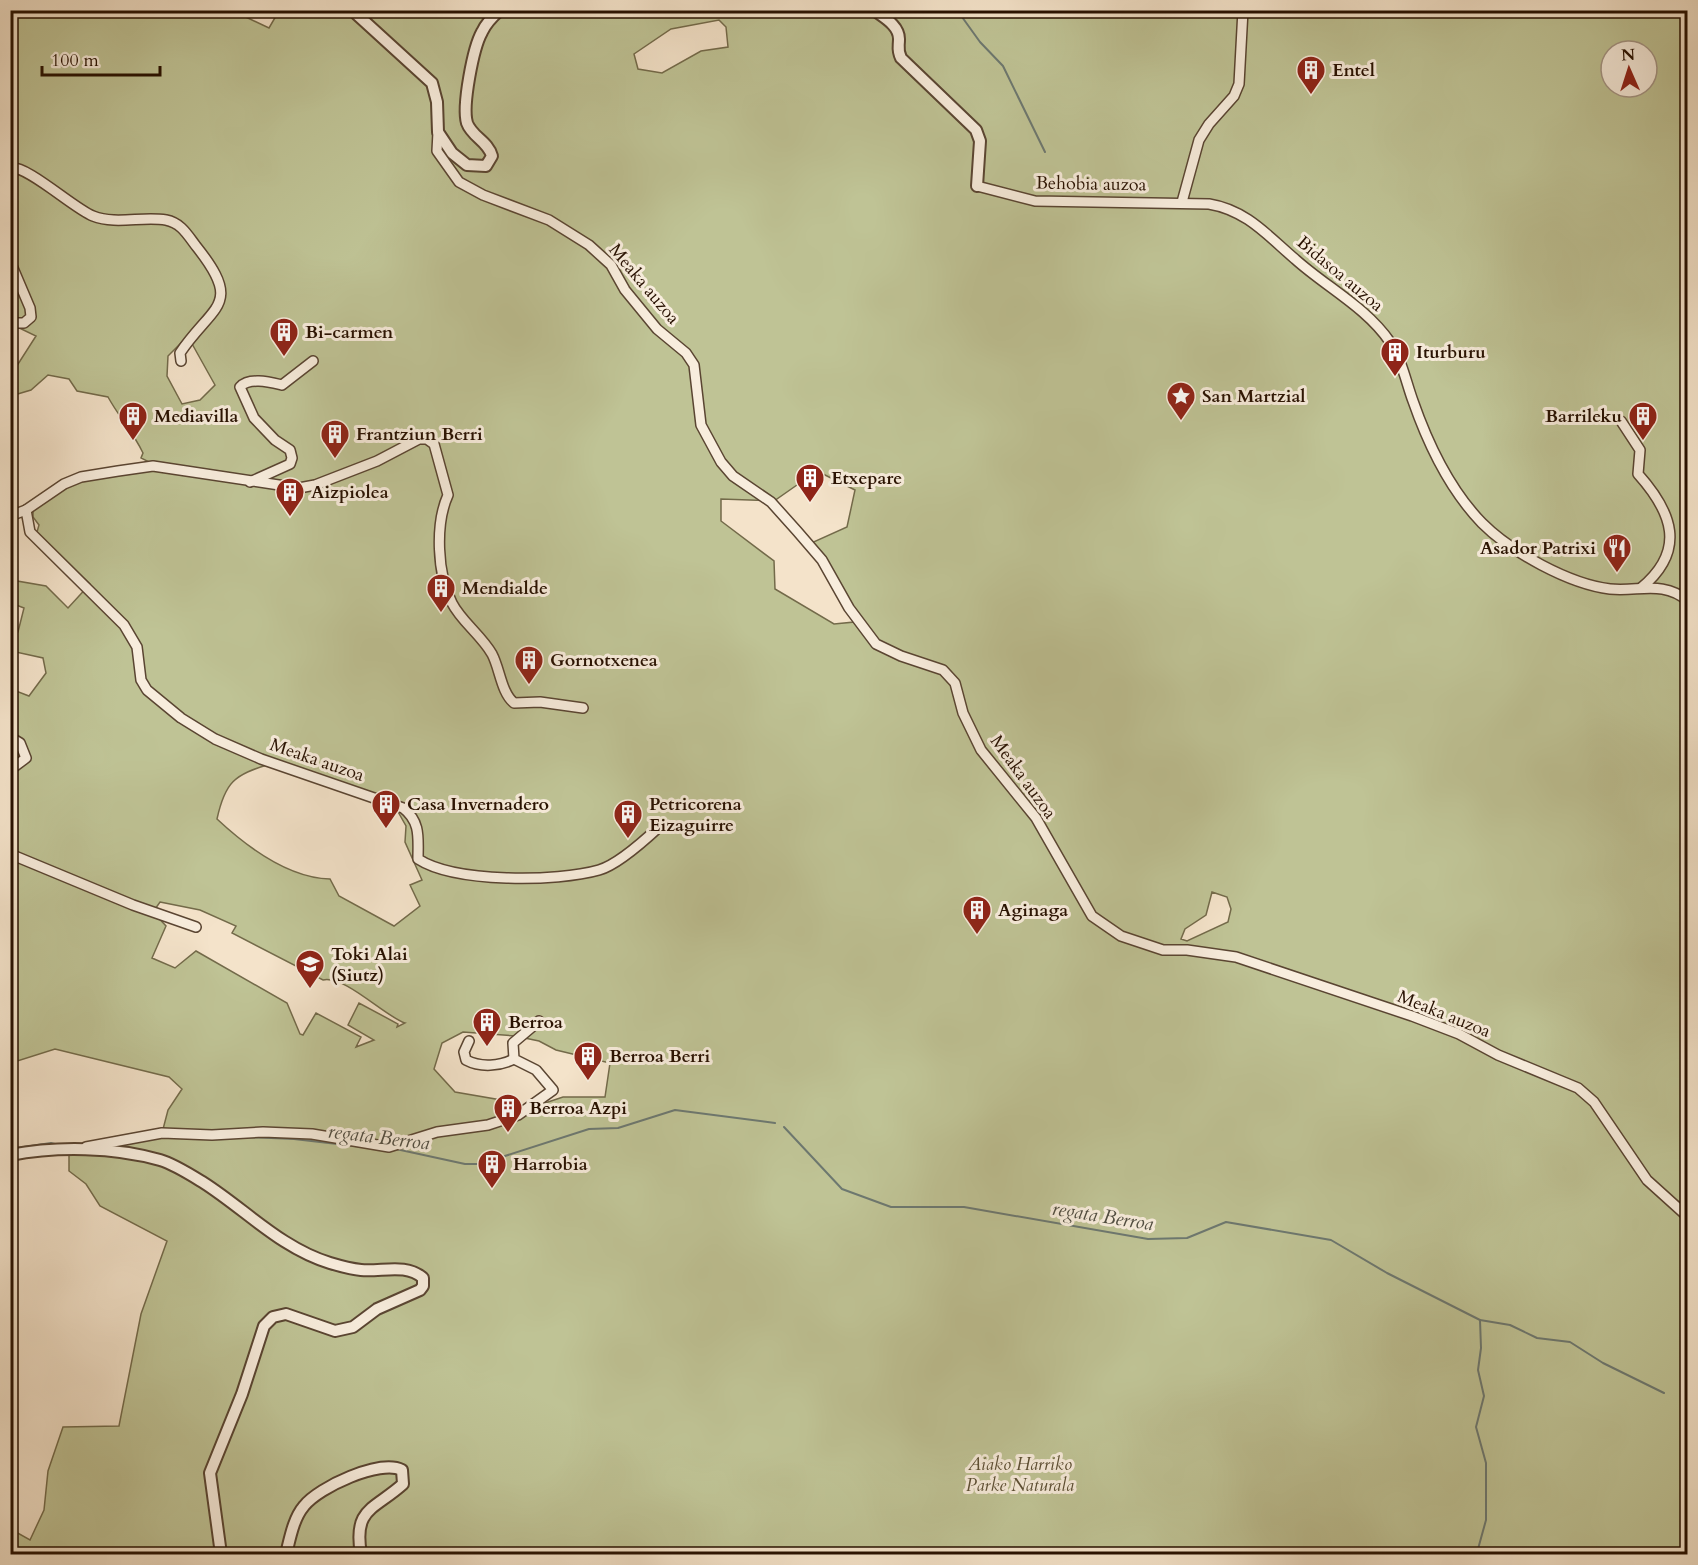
<svg xmlns="http://www.w3.org/2000/svg" width="1698" height="1565" viewBox="0 0 1698 1565" font-family="Cardo,serif">
	<style>
		.green { fill: #bfc395; stroke: #736a4a; stroke-width: 1.5; fill-rule: evenodd }
		.lines { fill: none; stroke-linecap: round; stroke-linejoin: round }
		.stream { stroke: #6d7870; stroke-width: 2 }
		.minor-casing { stroke: #5a4532; stroke-width: 12 }
		.tertiary-casing { stroke: #5a4532; stroke-width: 14 }
		.minor { stroke: #f8eddd; stroke-width: 9 }
		.tertiary { stroke: #f8eddd; stroke-width: 10 }
		.labels { text-anchor: middle; dominant-baseline: central; stroke-width: 6; stroke-linejoin: round; paint-order: stroke }
		.poi-label { font-size: 18px; font-weight: bold; fill: #271000; stroke: #f8eddd; text-anchor: start }
		.street-label { font-size: 18px; fill: #271000; stroke: #f8eddd }
		.park-label { font-size: 18px; font-style: italic; fill: #5c4f34; stroke: #f8eddd }
		.water-label { font-size: 20px; font-style: italic; fill: #504d41; stroke: #f8eddd }
	</style>
	<rect width="100%" height="100%" fill="#f4e3ca"/>
	<filter id="stains"><feTurbulence type="fractalNoise" baseFrequency=".00333" numOctaves="4"/><feColorMatrix values="0 0 0 0 .2 0 0 0 0 .09 0 0 0 0 .02 0 0 0 .5 -.17"/></filter>
	<radialGradient id="worn" r=".72"><stop offset=".6" stop-color="#630" stop-opacity="0"/><stop offset="1" stop-color="#630" stop-opacity=".3"/></radialGradient>
	<path class="green" d="M275,10L1687,11V1554H11L10,1518L14,1531L30,1540L44,1510L48,1471L63,1427L119,1426L141,1314L167,1241L100,1206L86,1184L69,1171V1151L162,1133L168,1110L182,1089L169,1077L55,1049L11,1063V689L29,696L46,673L43,658L11,651V631L18,632L24,608L11,603V580L46,586L68,608L90,584L37,532L39,525L33,517V509L65,485L153,464L141,458L143,453C133,432 119,417 108,397L77,391L69,379L48,375L31,390L11,396V375L36,336L11,324V11H233L269,28L276,16ZM719,20L726,27L728,47L701,51L662,73L638,69L634,54L671,29ZM1611,51H1647V87H1611ZM218,285C228,310 208,325 191,342L215,385L200,400L182,404L167,376L168,356L214,310ZM817,471L855,490L847,527L809,544L854,622L834,624L775,589L774,561L721,521V499L774,501ZM270,764L397,810L406,826L405,842L422,880L410,885L420,906L394,926L339,896L330,879C288,878 247,847 217,819C225,782 234,775 270,764ZM1212,892L1227,897L1231,909L1228,922L1187,941L1181,939L1185,929L1206,915ZM160,902L200,910L236,926L232,933L323,980C345,975 384,1016 405,1023L397,1027L398,1024L359,1003L348,1025L374,1040L356,1047L361,1037L316,1013L303,1035L300,1034L287,1003L196,951L175,968L152,958L166,926L153,912ZM463,1032L515,1036L539,1041L556,1050L610,1063L605,1097H563L512,1114L507,1101L455,1092L434,1069L442,1043Z"/>
	<g class="lines">
		<g class="stream">
			<polyline points="957,10 980,42 1003,66 1045,152"/>
			<polyline points="784,1127 842,1189 891,1207 964,1207 1148,1239 1187,1238 1226,1222 1331,1240 1387,1273 1480,1320 1481,1348 1478,1370 1484,1396 1476,1427 1486,1463 1486,1520 1478,1549"/>
			<polyline points="188,1130 215,1131"/>
			<polyline points="247,1137 294,1139 372,1148"/>
			<polyline points="96,1141 117,1137"/>
			<polyline points="10,1149 51,1143 59,1145"/>
			<polyline points="396,1149 465,1164 480,1164 589,1129 618,1128 675,1110 775,1123"/>
			<polyline points="1480,1320 1510,1325 1537,1338 1570,1342 1603,1363 1664,1393"/>
		</g>
		<g class="minor-casing">
			<g id="minor">
				<polyline points="438,132 437,151 459,182 483,195 549,220 589,245 611,265 625,290 657,329 686,353 694,365 701,425 721,462 733,476 771,502 797,531 822,560 849,608 876,644 901,656 943,670 955,683 963,713 981,750 1036,818 1092,916 1121,936 1163,950 1187,950 1236,957 1412,1016 1459,1034 1498,1055 1578,1088 1594,1102 1647,1180 1688,1217"/>
				<path d="M10,168C26,164 73,208 93,216C116,225 142,216 166,220C181,223 187,234 196,246C244,306 213,304 180,353L181,361"/>
				<path d="M977,186L1035,201L1209,204C1246,210 1267,235 1295,259C1326,287 1366,307 1390,342C1402,360 1406,382 1413,401C1428,444 1450,490 1482,523C1511,552 1569,584 1610,589C1639,592 1663,580 1688,601"/>
				<polyline points="1182,202 1199,140 1209,124 1234,96 1239,84 1243,10"/>
				<polyline points="10,261 30,308 31,317 24,323 10,323"/>
				<path d="M1621,421L1640,450L1638,474C1672,512 1687,550 1641,588"/>
				<path d="M250,482L290,464L292,458L290,450L275,440L254,418L240,387C249,377 269,382 282,385L313,361"/>
				<path d="M26,510L64,484L81,477L118,471L153,466L299,488L315,485L377,461L419,439H427L434,444L448,495C435,524 437,574 452,603C461,621 481,635 492,654C500,669 501,692 514,703L540,702L583,708"/>
				<path d="M10,516L26,510L30,532L124,625L137,647L141,680L147,690L181,718L215,739L261,759L403,808C421,822 418,838 418,859C455,883 557,882 599,870C617,865 645,840 659,827"/>
				<polyline points="10,737 20,743 26,758 14,767 10,766"/>
				<polyline points="10,854 133,905 196,927"/>
				<path d="M469,1041L464,1052L466,1060C481,1068 500,1066 514,1059"/>
				<polyline points="86,1147 162,1133 212,1135 263,1132 312,1134 389,1147 437,1132 488,1125 518,1115 553,1090 536,1070 514,1059 513,1043 539,1021"/>
			</g>
		</g>
		<g class="tertiary-casing">
			<g id="tertiary">
				<path d="M352,10L432,83L437,102L438,132L452,153L467,165L486,166L492,156C488,141 472,137 467,123C462,106 473,48 482,32C486,23 492,17 500,10"/>
				<path d="M874,10C883,17 899,25 899,39C899,47 897,50 901,58L976,130L980,141L977,186"/>
				<path d="M10,1155C57,1146 114,1147 160,1160C174,1164 191,1175 204,1183C246,1210 281,1248 330,1263C340,1266 352,1269 361,1270C382,1272 406,1263 423,1278V1286L420,1290L377,1309L353,1327L335,1331L286,1314L273,1317L264,1326L242,1394L210,1473L221,1554"/>
				<path d="M286,1554C290,1539 293,1519 304,1506C319,1487 380,1459 402,1470L403,1484C374,1510 353,1508 361,1554"/>
			</g>
		</g>
		<use href="#minor" class="minor"/>
		<use href="#tertiary" class="tertiary"/>
	</g>
	<defs>
		<g id="building-pin" transform="scale(1.5)"><path d="M0 17L-7.5 6A9.5 9.5 0 1 1 7.5 6Z" fill="#8f2418" stroke="#f8eddd"/><path d="M-4-6H4V6H1V3H-1V6H-4ZM-2.5-4.3h1.7v1.8h-1.7ZM.8-4.3h1.7v1.8H.8ZM-2.5-1h1.7V.8h-1.7ZM.8-1h1.7V.8H.8Z" fill="#fff"/></g>
		<g id="sight-pin" transform="scale(1.5)"><path d="M0 17L-7.5 6A9.5 9.5 0 1 1 7.5 6Z" fill="#8f2418" stroke="#f8eddd"/><path d="M0-6L1.8-2.2L6-1.7L2.9 1.2L3.7 5.4L0 3.3L-3.7 5.4L-2.9 1.2L-6-1.7L-1.8-2.2Z" fill="#fff"/></g>
		<g id="restaurant-pin" transform="scale(1.5)"><path d="M0 17L-7.5 6A9.5 9.5 0 1 1 7.5 6Z" fill="#8f2418" stroke="#f8eddd"/><path d="M-5-6h1v4h1v-4h1v4h1v-4h1v5L-1.5 .5V6h-2V.5L-5-1ZM5-6V6H3V1.5H1.5Q1.5-4 5-6Z" fill="#fff"/></g>
		<g id="school-pin" transform="scale(1.5)"><path d="M0 17L-7.5 6A9.5 9.5 0 1 1 7.5 6Z" fill="#8f2418" stroke="#f8eddd"/><path d="M0-5L7-2L0 1L-7-2ZM-4 1L0 2.5L4 1V4Q0 6-4 4Z" fill="#fff"/></g>
	</defs>
	<g fill-rule="evenodd">
		<use href="#building-pin" x="1311" y="70"/>
		<use href="#building-pin" x="284" y="332"/>
		<use href="#building-pin" x="1395" y="352"/>
		<use href="#sight-pin" x="1181" y="396"/>
		<use href="#building-pin" x="133" y="416"/>
		<use href="#building-pin" x="1643" y="416"/>
		<use href="#building-pin" x="335" y="434"/>
		<use href="#building-pin" x="810" y="478"/>
		<use href="#building-pin" x="290" y="492"/>
		<use href="#restaurant-pin" x="1617" y="548"/>
		<use href="#building-pin" x="441" y="588"/>
		<use href="#building-pin" x="529" y="660"/>
		<use href="#building-pin" x="386" y="804"/>
		<use href="#building-pin" x="628" y="814"/>
		<use href="#building-pin" x="977" y="910"/>
		<use href="#school-pin" x="310" y="964"/>
		<use href="#building-pin" x="487" y="1022"/>
		<use href="#building-pin" x="588" y="1056"/>
		<use href="#building-pin" x="508" y="1108"/>
		<use href="#building-pin" x="492" y="1164"/>
	</g>
	<g class="labels">
		<g class="poi-label">
			<text x="1332" y="70">Entel</text>
			<text x="305" y="332">Bi-carmen</text>
			<text x="1416" y="352">Iturburu</text>
			<text x="1202" y="396">San Martzial</text>
			<text x="154" y="416">Mediavilla</text>
			<text x="1622" y="416" text-anchor="end">Barrileku</text>
			<text x="356" y="434">Frantziun Berri</text>
			<text x="831" y="478">Etxepare</text>
			<text x="311" y="492">Aizpiolea</text>
			<text x="1596" y="548" text-anchor="end">Asador Patrixi</text>
			<text x="462" y="588">Mendialde</text>
			<text x="550" y="660">Gornotxenea</text>
			<text x="407" y="804">Casa Invernadero</text>
			<text x="649" y="804">Petricorena<tspan x="649" dy="21">Eizaguirre</tspan></text>
			<text x="998" y="910">Aginaga</text>
			<text x="331" y="954">Toki Alai<tspan x="331" dy="21">(Siutz)</tspan></text>
			<text x="508" y="1022">Berroa</text>
			<text x="609" y="1056">Berroa Berri</text>
			<text x="529" y="1108">Berroa Azpi</text>
			<text x="513" y="1164">Harrobia</text>
		</g>
		<g class="street-label">
			<text transform="translate(1091 184) rotate(1)">Behobia auzoa</text>
			<text transform="translate(1340 274) rotate(40)">Bidasoa auzoa</text>
			<text transform="translate(644 284) rotate(50)">Meaka auzoa</text>
			<text transform="translate(317 760) rotate(19)">Meaka auzoa</text>
			<text transform="translate(1023 777) rotate(54)">Meaka auzoa</text>
			<text transform="translate(1444 1014) rotate(22)">Meaka auzoa</text>
		</g>
		<g class="park-label">
			<text x="1020" y="1464">Aiako Harriko<tspan x="1020" dy="21">Parke Naturala</tspan></text>
		</g>
		<g class="water-label">
			<text transform="translate(379 1137) rotate(7)">regata Berroa</text>
			<text transform="translate(1103 1216) rotate(9)">regata Berroa</text>
		</g>
	</g>
	<rect width="1698" height="1565" fill="none" stroke="#f4e3ca" stroke-width="36"/>
	<rect x="12" y="12" width="1674" height="1541" fill="none" stroke="#271000" stroke-width="3"/>
	<rect x="18" y="18" width="1662" height="1529" fill="none" stroke="#271000" stroke-width="1.5"/>
	<g transform="translate(1629 69) rotate(357)"><circle r="28" fill="#f8eddd" stroke="#a49585" stroke-width="1.5"/>
	<path d="M0-4.5L10 22L0 15L-10 22Z" fill="#8f2418"/>
	<text y="-9" font-size="16" font-weight="bold" text-anchor="middle" fill="#271000">N</text>
	</g>
	<path d="M42 66v9h118v-9" fill="none" stroke="#271000" stroke-width="3"/>
	<text x="51" y="66" font-size="18" fill="#271000" stroke="#f8eddd" stroke-width="4.5" paint-order="stroke">100 m</text>
	<rect width="100%" height="100%" filter="url(#stains)"/>
	<rect width="100%" height="100%" fill="url(#worn)"/>
</svg>
